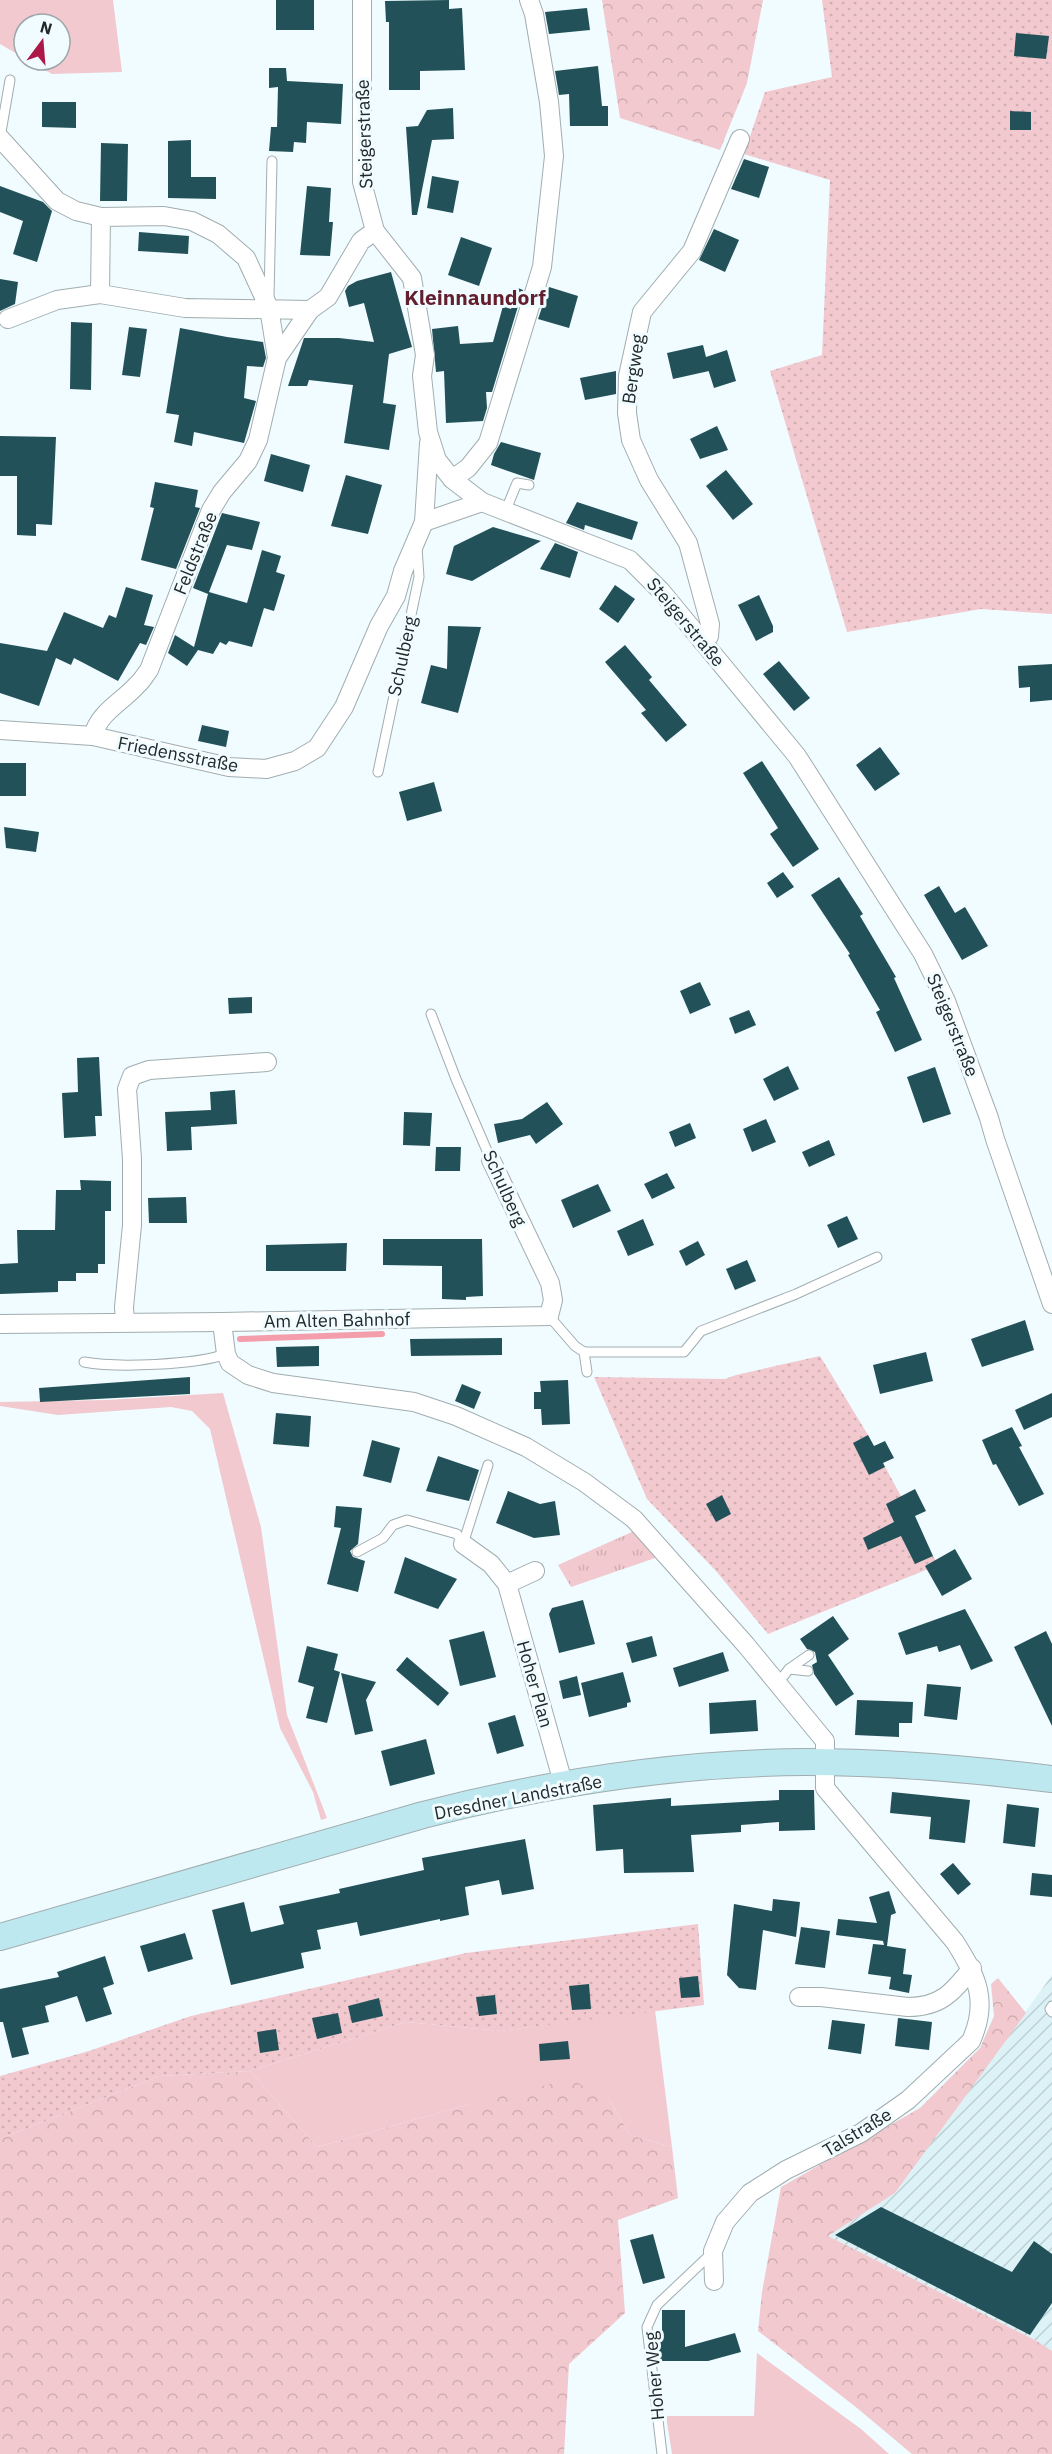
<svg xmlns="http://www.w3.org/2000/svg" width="1052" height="2454" viewBox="0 0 1052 2454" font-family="'IBM Plex Sans',sans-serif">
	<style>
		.industrial { fill: url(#industrial-furrows) }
		.grass { fill: #f2c9ce }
		.forest { fill: url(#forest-crowns) }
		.park { fill: url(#park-tufts) }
		.garden { fill: url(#garden-dots) }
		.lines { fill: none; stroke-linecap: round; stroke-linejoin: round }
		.stream { stroke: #f49eab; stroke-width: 6 }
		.building { fill: #235159 }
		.lane-casing { stroke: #a1adaf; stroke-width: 11 }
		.street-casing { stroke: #a1adaf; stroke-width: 20 }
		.secondary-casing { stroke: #a1adaf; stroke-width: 28 }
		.lane { stroke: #fff; stroke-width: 9 }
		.street { stroke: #fff; stroke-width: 18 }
		.secondary { stroke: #bee8ef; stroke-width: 26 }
		.labels { text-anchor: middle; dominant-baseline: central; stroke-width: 6; stroke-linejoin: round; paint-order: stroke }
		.street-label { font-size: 18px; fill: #232829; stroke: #f0fcff }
		.quarter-label { font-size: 21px; font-weight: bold; fill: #641f2f; stroke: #f0fcff }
	</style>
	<defs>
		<pattern id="industrial-furrows" width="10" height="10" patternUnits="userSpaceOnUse" patternTransform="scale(1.5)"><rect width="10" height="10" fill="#dcf2f7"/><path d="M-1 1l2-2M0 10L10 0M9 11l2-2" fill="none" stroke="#bcd0d4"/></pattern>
		<pattern id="forest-crowns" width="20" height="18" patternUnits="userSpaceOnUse" patternTransform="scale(1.5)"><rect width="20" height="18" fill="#f2c9ce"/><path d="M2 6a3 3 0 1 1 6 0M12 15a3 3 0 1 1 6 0" fill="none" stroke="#cfadb1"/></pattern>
		<pattern id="park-tufts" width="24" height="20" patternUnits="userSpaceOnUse" patternTransform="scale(1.5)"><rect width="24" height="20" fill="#f2c9ce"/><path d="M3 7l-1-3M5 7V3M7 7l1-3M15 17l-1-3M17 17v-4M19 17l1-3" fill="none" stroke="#cfadb1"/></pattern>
		<pattern id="garden-dots" width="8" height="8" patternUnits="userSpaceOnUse" patternTransform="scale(1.5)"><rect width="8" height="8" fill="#f2c9ce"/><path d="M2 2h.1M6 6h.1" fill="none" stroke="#cfadb1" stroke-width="1.8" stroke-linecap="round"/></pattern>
	</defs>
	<rect width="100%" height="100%" fill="#f0fcff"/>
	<polygon class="industrial" points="1052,1975 1052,2351 1037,2341 828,2236 895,2193"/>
	<g class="grass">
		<polygon points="0,0 113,0 122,72 52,74 28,60 60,60 60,24 24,24 24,58 0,44"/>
		<polygon points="223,1393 261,1527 287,1715 327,1818 321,1820 313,1792 280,1728 210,1429 192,1411 171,1407 58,1415 0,1406 0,1402 107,1400"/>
		<polygon points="655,2010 672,2147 630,2135 609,2099 470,2104 317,2147 250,2071 406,2022 501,2031"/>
		<polygon points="757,2353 861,2429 889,2454 672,2454 666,2416 754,2416"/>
	</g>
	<g class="forest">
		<polygon points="602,0 763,0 747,83 720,150 620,118"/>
		<polygon points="998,1978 1026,2013 895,2193 828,2236 1037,2341 1052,2351 1052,2454 912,2454 857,2408 758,2331 762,2292 781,2187 920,2108 980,2048 994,2016 991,1984"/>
		<polygon points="250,2071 317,2147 470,2104 570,2079 609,2099 630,2135 672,2147 678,2198 618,2220 625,2313 569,2364 564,2454 0,2454 0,2139 159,2076"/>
	</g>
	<polygon class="park" points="634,1531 658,1557 571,1587 558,1565"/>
	<g class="garden">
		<polygon points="822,0 1052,0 1052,614 981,609 847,632 770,371 822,355 830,180 744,154 765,92 832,77"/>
		<polygon points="820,1356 868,1435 938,1565 768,1634 716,1571 647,1499 594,1377 725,1379 736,1375"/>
		<polygon points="698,1924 704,2005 501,2031 406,2022 250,2071 159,2076 0,2139 0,2076 89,2051 191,2016 466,1953"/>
	</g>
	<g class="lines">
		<polyline class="stream" points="240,1339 382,1334"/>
	</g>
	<g class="building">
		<rect x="276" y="0" width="38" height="30"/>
		<polygon points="449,0 449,9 462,8 465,70 420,71 420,90 389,90 389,22 386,22 385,1"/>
		<polygon points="587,8 590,30 549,34 545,12"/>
		<polygon points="1016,33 1049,36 1046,59 1014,56"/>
		<polygon points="598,66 602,106 608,106 608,126 570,126 569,94 559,95 555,71"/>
		<polygon points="269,68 286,68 287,81 343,84 341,124 307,122 306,143 294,142 293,152 269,151 271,127 277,127 278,87 269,88"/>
		<polygon points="42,102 76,102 76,128 42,127"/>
		<polygon points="453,108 454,139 432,140 417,215 412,215 406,127 418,126 427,110"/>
		<polygon points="1010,111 1031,112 1031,130 1010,130"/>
		<polygon points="191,140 191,177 216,177 216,199 168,198 168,141"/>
		<polygon points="101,143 128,144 127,201 100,201"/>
		<polygon points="744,159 769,167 759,198 731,189"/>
		<polygon points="432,176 459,181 453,213 427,208"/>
		<polygon points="0,186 43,202 52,211 37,262 13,254 23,221 0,212"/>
		<polygon points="307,186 331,188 329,222 333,222 330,256 300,255"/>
		<polygon points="714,229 739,240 725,272 699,260"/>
		<polygon points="139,232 189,236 188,254 138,251"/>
		<polygon points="461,237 492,248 479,286 448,275"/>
		<polygon points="391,272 412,347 389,354 383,403 396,405 389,450 344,443 353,385 309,380 307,386 288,386 304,338 339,338 374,342 364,303 349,307 345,291 348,286 357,281"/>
		<polygon points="0,279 18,282 15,304 0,311"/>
		<polygon points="549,287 578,296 569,328 538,319"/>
		<polygon points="518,288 523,290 492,392 486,392 487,408 483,421 446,423 444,371 436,372 432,329 458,326 460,344 493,342 503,306 511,309"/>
		<polygon points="71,322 92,323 91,390 70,389"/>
		<polygon points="129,327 147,329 140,377 122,375"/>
		<polygon points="180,328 227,337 263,342 266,358 263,367 247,366 244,398 256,401 244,443 194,432 192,446 174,442 179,415 166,413"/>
		<polygon points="703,345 706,357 727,350 736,381 714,388 708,369 709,371 673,379 667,353"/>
		<polygon points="616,371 616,394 585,400 580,378"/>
		<polygon points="717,426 728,450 700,459 690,439"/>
		<polygon points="0,436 56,437 52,525 36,524 36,536 17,535 17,476 0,476"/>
		<polygon points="501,442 541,453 534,480 491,465 494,454"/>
		<polygon points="271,454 310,465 303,492 264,481"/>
		<polygon points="726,470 753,504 733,520 706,486"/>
		<polygon points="346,475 382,485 368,534 331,526"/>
		<polygon points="155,482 198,490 195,507 200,508 176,569 141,560 154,508 150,507"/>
		<polygon points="577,502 638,522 632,540 585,525 584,530 566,523"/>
		<polygon points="222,513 260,522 252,550 227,545 209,592 247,603 262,550 281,556 276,572 285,575 274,611 264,608 252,647 229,641 226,645 220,642 213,654 198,650 187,666 168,653 175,635 194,647 208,594 193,588"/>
		<polygon points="493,527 541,541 472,581 446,574 454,546"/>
		<polygon points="555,543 578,552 570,578 540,569"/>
		<polygon points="615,585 635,599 618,623 599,609"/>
		<polygon points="126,587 153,595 144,625 154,627 146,645 140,643 118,681 74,658 71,665 56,658 39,706 0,693 0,643 47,651 64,612 103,628 109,615 116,618"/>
		<polygon points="759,595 773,626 773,632 756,641 738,605"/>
		<polygon points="448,626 481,627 458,713 421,703 431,665 447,669"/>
		<polygon points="625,645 652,677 649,680 687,725 666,742 641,713 646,710 605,662"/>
		<polygon points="779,661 810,698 794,711 763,674"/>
		<polygon points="1052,664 1052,700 1030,702 1030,687 1019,688 1018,666"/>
		<polygon points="202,725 229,731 226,747 198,741"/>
		<polygon points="880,747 900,774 875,791 856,765"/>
		<polygon points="762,761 819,849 793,867 770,834 778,828 743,773"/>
		<rect x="0" y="763" width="26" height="33"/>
		<polygon points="434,782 442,811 407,821 399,792"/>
		<polygon points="4,827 39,832 36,852 6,848"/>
		<polygon points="783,872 794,887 777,898 767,883"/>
		<polygon points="839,877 863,914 860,916 896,977 894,978 922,1040 895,1052 876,1012 880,1010 848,955 850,954 811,895"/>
		<polygon points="939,886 955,913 965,907 988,946 962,960 924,895"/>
		<polygon points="700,982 711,1005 690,1014 680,991"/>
		<polygon points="252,997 252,1013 229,1014 228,998"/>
		<polygon points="749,1010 756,1025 735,1034 729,1018"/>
		<polygon points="99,1057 102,1116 95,1116 96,1136 64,1138 62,1093 78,1092 77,1058"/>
		<polygon points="788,1066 799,1089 774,1101 763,1079"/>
		<polygon points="935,1067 951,1114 923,1123 907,1077"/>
		<polygon points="235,1090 237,1124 191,1127 192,1150 167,1151 165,1112 211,1110 210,1092"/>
		<polygon points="547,1102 563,1124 536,1144 530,1135 498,1143 494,1124 522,1119"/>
		<polygon points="404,1112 432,1113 430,1146 403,1145"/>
		<polygon points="766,1119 776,1142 752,1152 743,1129"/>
		<polygon points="690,1123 696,1138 675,1147 669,1132"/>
		<polygon points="829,1140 835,1155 809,1167 802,1152"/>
		<polygon points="436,1147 461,1147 460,1171 435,1171"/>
		<polygon points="667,1173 675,1188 652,1199 644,1184"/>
		<polygon points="80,1180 111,1181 111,1211 105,1211 105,1264 98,1264 98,1273 76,1273 76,1281 58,1281 58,1292 0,1294 0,1264 18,1263 17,1230 55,1230 56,1190 81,1190"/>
		<polygon points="598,1184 611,1211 573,1228 561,1200"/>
		<polygon points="186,1197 187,1223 149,1223 148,1198"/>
		<polygon points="847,1216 858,1239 838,1248 827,1225"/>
		<polygon points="643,1219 654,1245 628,1256 617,1231"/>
		<polygon points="383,1239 482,1239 483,1296 466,1297 466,1300 442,1299 442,1266 383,1265"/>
		<polygon points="698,1241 705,1255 686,1266 679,1251"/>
		<polygon points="347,1243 346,1271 266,1271 266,1245"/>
		<polygon points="747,1260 756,1281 735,1290 726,1269"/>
		<polygon points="1025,1320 1034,1350 982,1367 971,1339"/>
		<polygon points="502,1338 502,1355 411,1356 410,1339"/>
		<polygon points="319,1346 319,1366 277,1367 276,1347"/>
		<polygon points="926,1352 933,1381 880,1394 873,1365"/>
		<polygon points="190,1377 190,1394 40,1402 39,1388"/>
		<polygon points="568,1380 570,1424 542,1425 541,1409 534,1409 534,1392 541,1392 540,1381"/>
		<polygon points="462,1384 481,1392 474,1409 455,1401"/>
		<polygon points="1052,1393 1052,1417 1024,1430 1015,1410"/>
		<polygon points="276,1413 311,1416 309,1447 273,1444"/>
		<polygon points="1012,1427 1022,1446 1019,1447 1044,1494 1019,1506 996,1464 993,1465 982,1440"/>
		<polygon points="868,1435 874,1446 885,1441 894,1458 883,1463 885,1467 869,1475 853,1443"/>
		<polygon points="372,1440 400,1448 391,1483 363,1476"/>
		<polygon points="438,1456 479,1470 469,1501 426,1491"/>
		<polygon points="915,1489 926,1511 915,1516 933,1556 915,1564 901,1536 868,1550 863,1538 894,1522 886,1504"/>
		<polygon points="508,1491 540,1504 555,1501 560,1535 534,1538 496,1523"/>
		<polygon points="722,1495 731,1514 716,1522 706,1504"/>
		<polygon points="336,1506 362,1508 358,1544 350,1551 353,1557 365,1561 358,1592 327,1584 341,1528 334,1527"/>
		<polygon points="955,1549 972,1579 942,1596 925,1566"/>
		<polygon points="405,1557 457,1579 438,1609 394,1593"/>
		<polygon points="583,1600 595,1644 559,1653 549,1614 552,1608"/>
		<polygon points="965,1609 993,1661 971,1670 960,1645 939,1652 937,1646 906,1655 898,1633"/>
		<polygon points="833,1616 849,1639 828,1655 854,1694 836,1706 814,1674 812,1665 817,1662 815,1652 807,1649 800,1639"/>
		<polygon points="484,1631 496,1677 460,1686 449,1640"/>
		<polygon points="1046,1631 1052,1644 1052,1726 1014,1647"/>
		<polygon points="652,1636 657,1656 632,1663 626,1643"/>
		<polygon points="307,1646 338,1654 334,1670 340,1672 327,1723 306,1718 314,1687 298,1682"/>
		<polygon points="723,1652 729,1671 679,1687 673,1668"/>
		<polygon points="407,1657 449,1693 438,1706 396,1670"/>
		<polygon points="623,1672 631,1702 627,1703 627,1707 589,1717 581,1683"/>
		<polygon points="341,1673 376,1682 366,1700 373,1731 355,1735"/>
		<polygon points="577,1676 581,1695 563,1699 559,1681"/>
		<polygon points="927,1684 961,1687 957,1720 924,1716"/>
		<polygon points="756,1700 758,1731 710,1734 709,1703"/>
		<polygon points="857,1700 913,1702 912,1723 899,1723 899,1737 855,1735"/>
		<polygon points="515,1715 524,1746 497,1754 488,1723"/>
		<polygon points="426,1739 435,1774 390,1786 381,1751"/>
		<polygon points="779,1790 814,1790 815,1830 779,1831 779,1822 741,1825 741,1832 691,1835 694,1872 624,1873 623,1849 596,1851 593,1805 671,1798 671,1806 779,1800"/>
		<polygon points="892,1792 970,1800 965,1843 929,1839 931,1817 890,1813"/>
		<polygon points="1007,1804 1039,1808 1035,1847 1003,1843"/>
		<polygon points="525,1839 534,1889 502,1895 499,1880 465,1887 469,1915 440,1921 440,1919 360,1936 357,1922 317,1930 321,1949 301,1953 304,1968 231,1985 212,1910 244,1902 251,1932 284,1924 279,1906 340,1893 339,1889 424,1870 422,1858"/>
		<polygon points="953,1863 971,1884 958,1895 940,1874"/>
		<polygon points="1032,1873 1052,1875 1052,1897 1030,1895"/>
		<polygon points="889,1891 896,1913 891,1915 887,1946 906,1949 903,1974 912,1975 909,1993 889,1989 891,1977 868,1974 873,1944 884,1945 883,1941 836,1935 838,1919 877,1923 869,1897"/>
		<polygon points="773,1899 800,1902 796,1937 763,1930 756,1990 739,1988 727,1975 734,1904 772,1911"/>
		<polygon points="801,1927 830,1931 825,1968 795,1964"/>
		<polygon points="185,1933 193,1959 148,1972 140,1946"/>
		<polygon points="105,1956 114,1984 103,1988 112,2014 86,2022 77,1996 45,2006 49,2022 22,2028 29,2054 12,2058 3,2022 0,2022 0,1989 59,1977 57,1972"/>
		<polygon points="698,1976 700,1997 681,1998 679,1978"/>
		<polygon points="589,1984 591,2009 572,2010 569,1986"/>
		<polygon points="495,1995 497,2014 479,2016 476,1997"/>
		<polygon points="379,1998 383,2016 352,2023 348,2006"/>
		<polygon points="338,2013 342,2033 317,2039 312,2018"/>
		<polygon points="898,2018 932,2022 929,2050 895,2046"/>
		<polygon points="832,2020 865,2024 861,2054 828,2049"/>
		<polygon points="276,2029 279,2050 260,2053 257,2032"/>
		<polygon points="568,2041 570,2059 540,2061 539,2044"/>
		<polygon points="881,2207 1012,2272 1034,2241 1052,2254 1052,2303 1030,2335 835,2235"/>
		<polygon points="653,2234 665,2278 643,2284 630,2240"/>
		<polygon points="662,2310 685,2310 685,2347 735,2333 741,2352 708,2361 658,2361 658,2339 662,2339"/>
	</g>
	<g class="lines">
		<g class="lane-casing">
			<g id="lane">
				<polyline points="0,138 10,80"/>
				<polyline points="269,297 272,161"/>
				<polyline points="505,512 517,483 529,485"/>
				<polyline points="378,772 419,577 417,547"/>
				<polyline points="431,1014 456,1079 491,1160"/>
				<polyline points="549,1316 575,1346 584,1352"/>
				<polyline points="584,1352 684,1352 701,1331 796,1294 877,1257"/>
				<polyline points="584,1352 587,1372"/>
				<path d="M84,1362C116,1368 196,1365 226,1354"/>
				<polyline points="357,1552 383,1538 393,1525 407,1520 457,1534 463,1544 488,1465"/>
				<polyline points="789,1669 808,1671"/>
				<polyline points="778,1683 789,1669 809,1655"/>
				<polyline points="1052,2006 1050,2009 1052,2012"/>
				<polyline points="662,2454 647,2327 657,2305 713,2252"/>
			</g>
		</g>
		<g class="street-casing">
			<g id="street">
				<polyline points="362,0 362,182 375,231 412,278 425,355 422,376 428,432 437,460 452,479 482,502 630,560 661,591 797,756 923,954 946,1001 989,1118 995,1139 1052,1304"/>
				<polyline points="0,138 57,201 76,211 101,217"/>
				<polyline points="100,294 101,217 164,216 192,221 218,234 246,258 269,308 277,358"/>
				<polyline points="8,319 57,300 100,294 185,308 310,310"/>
				<polyline points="452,479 468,468 488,443 542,267 554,156 549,102 534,14 529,0"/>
				<polyline points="424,522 482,502"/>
				<polyline points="702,641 709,636 710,624 688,543 649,480 631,440 627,413 628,376 642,312 692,251 740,139"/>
				<polyline points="0,730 93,736 229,767 266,769 295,761 317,748 344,707 379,626 396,596 403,571 424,522 429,443"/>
				<path d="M93,736C99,712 121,703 137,685C142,681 145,675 149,670L211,510L222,492L248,461L258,440L277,358L310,310L328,297L361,241L375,231"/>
				<polyline points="125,1322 124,1307 132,1225 132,1159 127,1089 132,1076 149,1070 267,1062"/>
				<path d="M222,1322L226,1354L230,1363L248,1375L273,1383L414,1402L456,1416L526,1447L584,1482L634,1519L746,1645L820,1735L825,1741V1788L955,1942C977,1977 989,2001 971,2041L908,2100L861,2133L786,2170L750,2193L725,2222L713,2251L714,2281"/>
				<polyline points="0,1324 222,1322 549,1316 553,1300 550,1283 491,1160"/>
				<polyline points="463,1544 491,1564 507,1584 560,1772 561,1785"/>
				<polyline points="507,1584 535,1571"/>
				<path d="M799,1997H821L908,2007C941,2007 953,1992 972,1968"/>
			</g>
		</g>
		<g class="secondary-casing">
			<path id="secondary" d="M0,1937L423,1815C547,1783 678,1763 806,1762C889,1762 970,1769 1052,1779"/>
		</g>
		<use href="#lane" class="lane"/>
		<use href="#street" class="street"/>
		<use href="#secondary" class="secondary"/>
	</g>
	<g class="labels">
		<g class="street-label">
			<text transform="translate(364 134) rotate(-92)">Steigerstraße</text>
			<text transform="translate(633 369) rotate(-82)">Bergweg</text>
			<text transform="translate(195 553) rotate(-68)">Feldstraße</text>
			<text transform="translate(686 622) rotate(50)">Steigerstraße</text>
			<text transform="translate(402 656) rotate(-78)">Schulberg</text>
			<text transform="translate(178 754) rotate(11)">Friedensstraße</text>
			<text transform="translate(953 1025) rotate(68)">Steigerstraße</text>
			<text transform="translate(505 1188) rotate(66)">Schulberg</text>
			<text transform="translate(337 1320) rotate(-1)">Am Alten Bahnhof</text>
			<text transform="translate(535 1684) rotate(74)">Hoher Plan</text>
			<text transform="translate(518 1797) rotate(-11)">Dresdner Landstraße</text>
			<text transform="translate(857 2132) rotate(-31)">Talstraße</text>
			<text transform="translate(654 2376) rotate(-95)">Hoher Weg</text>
		</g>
		<g class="quarter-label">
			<text x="475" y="297">Kleinnaundorf</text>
		</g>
	</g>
	<g transform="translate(42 42) rotate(16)"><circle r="28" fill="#f0fcff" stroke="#9ea7a9" stroke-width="1.5"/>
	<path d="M0-4.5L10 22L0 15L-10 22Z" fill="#ac1847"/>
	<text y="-9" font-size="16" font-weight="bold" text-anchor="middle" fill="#232829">N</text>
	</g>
</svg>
